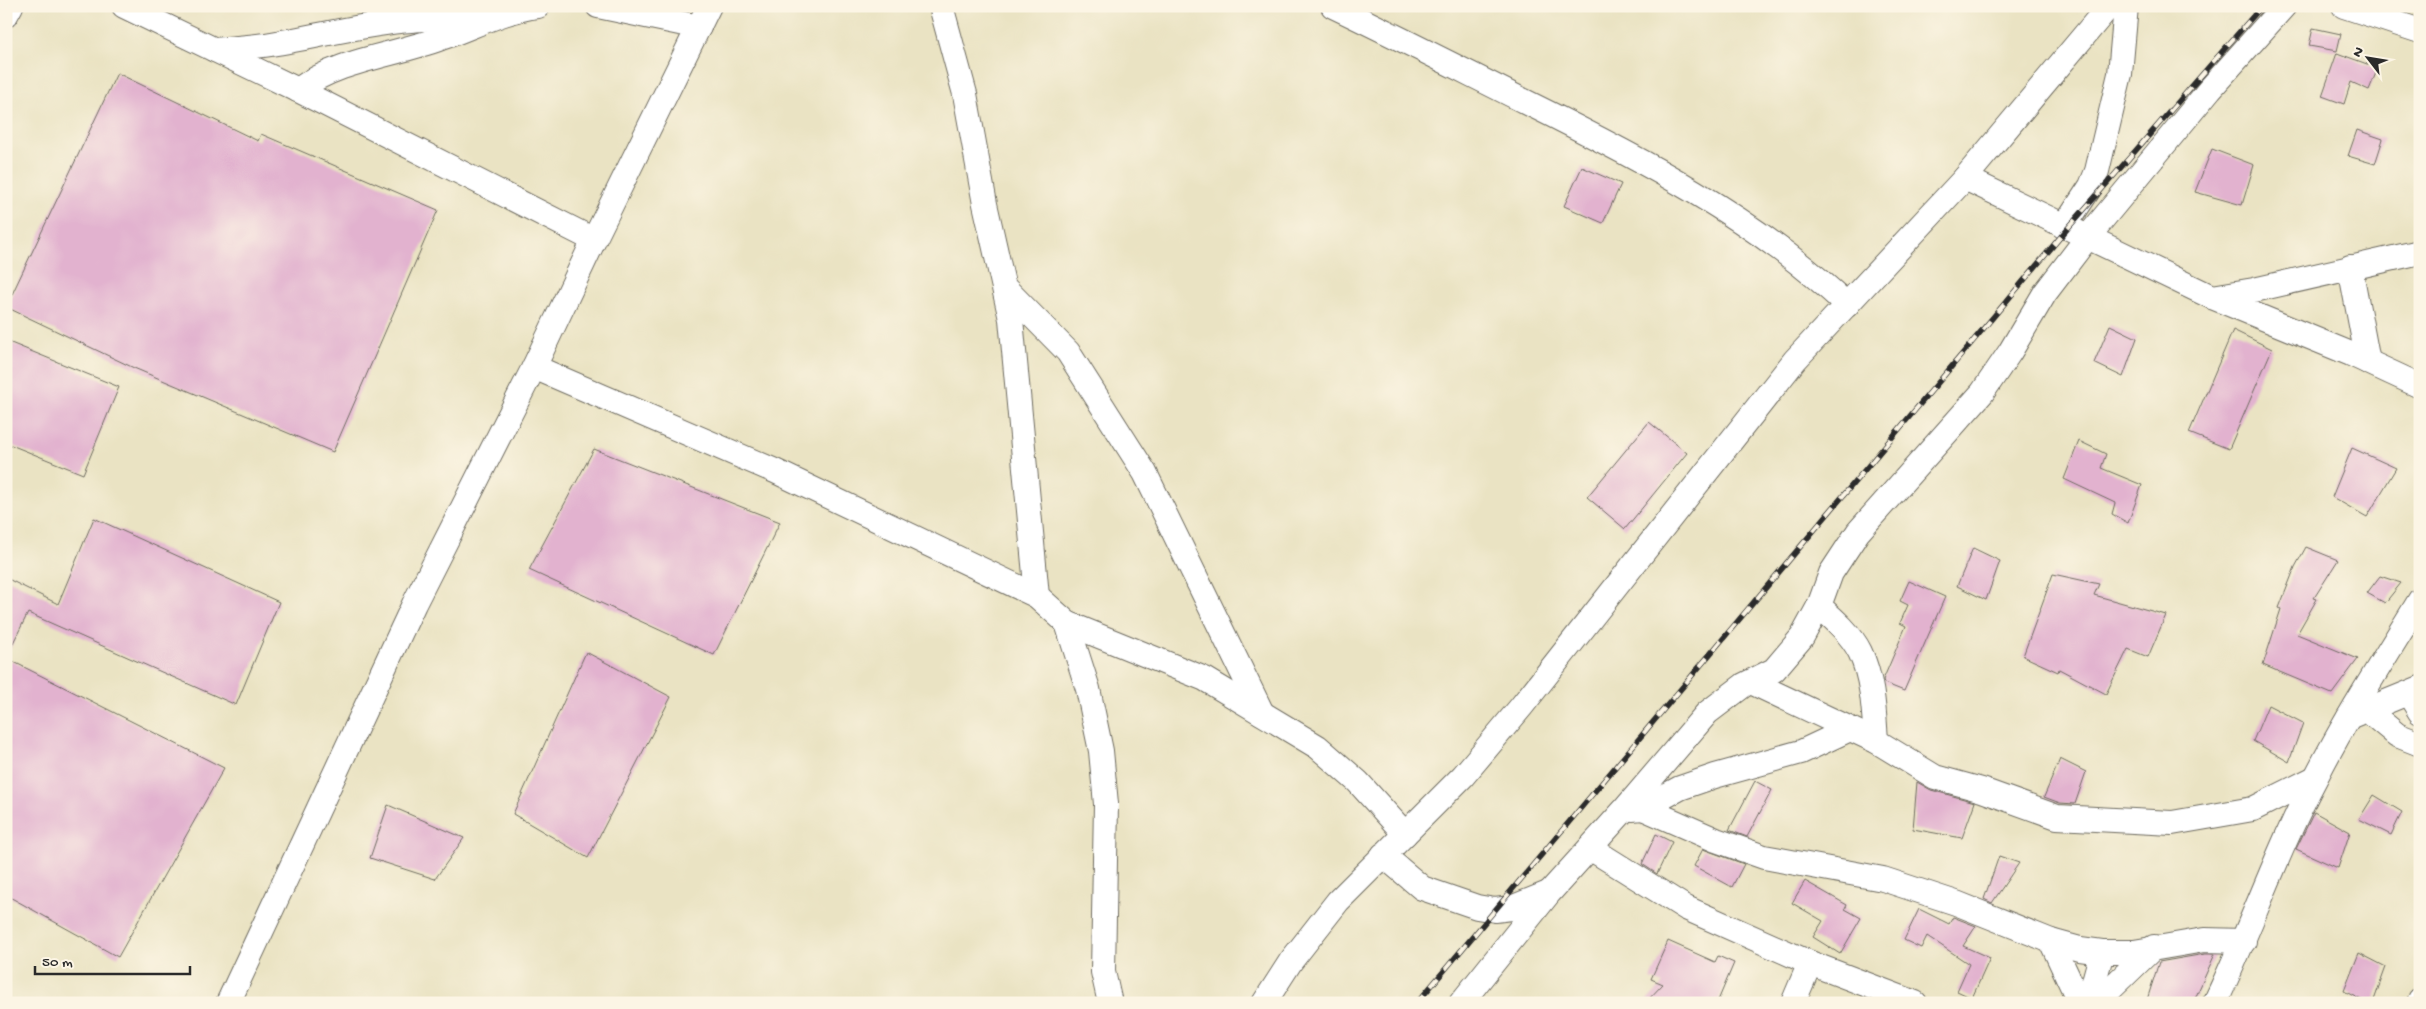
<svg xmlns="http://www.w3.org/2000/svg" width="2426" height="1009" viewBox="0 0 2426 1009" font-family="'Gochi Hand',sans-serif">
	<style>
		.building { fill: #e2b2cf }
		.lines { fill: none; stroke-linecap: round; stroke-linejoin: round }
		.street-casing { stroke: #6e6b60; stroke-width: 26 }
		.street { stroke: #fff; stroke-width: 24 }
		.rail-casing { stroke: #2b2b2b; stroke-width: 5.5 }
		.rail { stroke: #fcf5e5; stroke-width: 4; stroke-dasharray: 11; stroke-linecap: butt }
	</style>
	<rect width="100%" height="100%" fill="#fcf5e5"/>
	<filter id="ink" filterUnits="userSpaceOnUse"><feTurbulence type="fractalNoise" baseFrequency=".02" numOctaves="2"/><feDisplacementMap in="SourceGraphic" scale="10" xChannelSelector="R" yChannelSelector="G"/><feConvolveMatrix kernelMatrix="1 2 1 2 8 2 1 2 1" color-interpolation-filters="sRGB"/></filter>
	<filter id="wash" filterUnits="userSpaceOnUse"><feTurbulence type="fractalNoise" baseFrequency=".0096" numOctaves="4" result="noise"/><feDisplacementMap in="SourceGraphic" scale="20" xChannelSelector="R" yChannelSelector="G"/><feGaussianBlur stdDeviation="1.12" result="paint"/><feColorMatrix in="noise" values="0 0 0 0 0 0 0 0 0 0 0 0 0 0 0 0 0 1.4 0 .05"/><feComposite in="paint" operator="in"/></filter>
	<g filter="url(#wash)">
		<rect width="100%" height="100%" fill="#eae3c3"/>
		<g id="blocks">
			<g class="building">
				<polygon points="2313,28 2341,34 2337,51 2309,46"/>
				<polygon points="2337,53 2378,68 2369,90 2351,82 2344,104 2322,96"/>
				<polygon points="117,73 258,141 261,134 438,210 333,452 134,368 6,307"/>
				<polygon points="2357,130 2383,139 2375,164 2348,156"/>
				<polygon points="2212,149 2254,165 2242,205 2195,192"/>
				<polygon points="1582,167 1621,184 1603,223 1564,206"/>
				<polygon points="2110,325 2137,338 2123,377 2094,363"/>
				<polygon points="2233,330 2272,349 2229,449 2189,433"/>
				<polygon points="6,341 119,387 83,474 6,443"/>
				<polygon points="1649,422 1687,453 1625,529 1587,497"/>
				<polygon points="2079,441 2106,454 2101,468 2142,485 2128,523 2112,514 2115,503 2064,479"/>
				<polygon points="2352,448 2396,468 2367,517 2332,497"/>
				<polygon points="594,449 780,522 714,655 529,570"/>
				<polygon points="94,518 279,602 236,705 28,613 6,657 6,578 58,604"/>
				<polygon points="2306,547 2338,560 2314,598 2317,599 2297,634 2358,659 2332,694 2263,665 2281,609 2279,608 2295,567"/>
				<polygon points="1973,548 2000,561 1986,600 1957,586"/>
				<polygon points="2053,574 2099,584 2094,595 2166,615 2148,657 2128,649 2106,694 2059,669 2058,672 2023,656"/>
				<polygon points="2380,576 2401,583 2385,603 2367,593"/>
				<polygon points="1909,581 1945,597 1904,691 1884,683 1883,680 1906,626 1900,623 1908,605 1900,601"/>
				<polygon points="586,652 671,697 588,858 513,814"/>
				<polygon points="6,658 224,768 118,957 6,895"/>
				<polygon points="2268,705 2303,723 2289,762 2253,741"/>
				<polygon points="2060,759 2086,772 2075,804 2060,803 2044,797"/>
				<polygon points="1755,781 1772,790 1747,837 1729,830"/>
				<polygon points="1917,782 1931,790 1975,802 1962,838 1913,829"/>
				<polygon points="2374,795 2402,812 2391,835 2359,819"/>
				<polygon points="388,805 464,838 435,879 370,858"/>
				<polygon points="2314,812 2350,832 2338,868 2296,849"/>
				<polygon points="1656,834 1672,842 1657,874 1642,864"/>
				<polygon points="1703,849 1744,864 1732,887 1694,866"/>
				<polygon points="1999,856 2019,863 1992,903 1984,899"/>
				<polygon points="1805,881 1847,905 1845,909 1861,918 1840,954 1813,937 1823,921 1792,903"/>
				<polygon points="1919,909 1949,924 1953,917 1976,926 1963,946 1990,958 1972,998 1957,991 1969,964 1927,936 1921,948 1904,940"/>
				<polygon points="1668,941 1715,962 1718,956 1734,963 1717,1003 1645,1003 1663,984 1651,979"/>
				<polygon points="2359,953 2386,967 2373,1003 2367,1003 2344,991"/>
				<polygon points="2205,954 2215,954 2193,1003 2146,1003 2159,962"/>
			</g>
		</g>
	</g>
	<g filter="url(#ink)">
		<use href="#blocks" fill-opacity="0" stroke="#6e6b60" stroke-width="1"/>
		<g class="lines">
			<g class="street-casing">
				<g id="street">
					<polyline points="124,6 298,90 594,240"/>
					<polyline points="598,6 699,27"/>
					<polyline points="941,6 965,94 985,204 1011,319 1037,596"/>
					<path d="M1333,6C1398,37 1462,70 1526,102C1639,158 1754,217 1847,305"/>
					<polyline points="2344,6 2420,31"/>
					<polyline points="6,15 11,6"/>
					<path d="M215,50C233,48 253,47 271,44C343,32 410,11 482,21"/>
					<path d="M298,90C340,59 393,56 441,38C473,27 504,10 538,6"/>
					<polyline points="1965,178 2212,297 2351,354 2420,386"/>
					<polyline points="2064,227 2091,186 2097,171 2120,74 2126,6"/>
					<polyline points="2350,267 2368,362"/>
					<polyline points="1005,288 1068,352 1145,473 1262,713"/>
					<polyline points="2212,297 2254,290 2420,252"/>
					<polyline points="534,367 775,471 1037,596 1067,623 1205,679 1318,747 1358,782 1405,834"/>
					<path d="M1819,606C1834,619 1851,634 1860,652C1873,679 1874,712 1876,741"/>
					<polyline points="1067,623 1088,689 1101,751 1106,804 1103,972 1110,1003"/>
					<polyline points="1751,682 1876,741 1935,777 1982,790 2057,817 2172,823 2253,809 2315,778"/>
					<polyline points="2409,694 2420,712"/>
					<polyline points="2367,710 2397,735 2420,744"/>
					<polyline points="2349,717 2420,688"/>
					<polyline points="1643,808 1716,840 1764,857 1883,879 1956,903 2051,941 2080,949 2102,952 2134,952 2204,940 2244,941"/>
					<polyline points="1632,809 1643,808 1680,788 1715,776 1801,752 1850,729"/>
					<polyline points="1590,848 1686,908 1810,963 1915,1003"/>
					<polyline points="1383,855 1422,888 1477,907 1495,910 1511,908 1548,893"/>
					<polyline points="2051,941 2080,1003"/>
					<polyline points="228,1003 414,604 534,367 594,240 709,6"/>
					<polyline points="1264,1003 1291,961 1338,901 1463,776 1521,707 1795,360 1965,178 2109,6"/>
					<polyline points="1461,1003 1549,893 1625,809 1707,713 1744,685 1774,670 1802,637 1819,606 1831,573 1858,532 1982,393 2010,352 2045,293 2087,238 2210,89 2284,6"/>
					<polyline points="1793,1003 1810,963"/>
					<polyline points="2088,1003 2102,952"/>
					<polyline points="2096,1003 2154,947"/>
					<path d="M2215,1003C2251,928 2277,850 2316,777C2347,716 2384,659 2420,600"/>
					<polyline points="2419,1003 2420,1000"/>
				</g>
			</g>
			<use href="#street" class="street"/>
			<g class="rail-casing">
				<polyline id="rail" points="1417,1003 2068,228 2262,6"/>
			</g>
			<use href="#rail" class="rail"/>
		</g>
	</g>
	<rect width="2426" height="1009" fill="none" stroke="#fcf5e5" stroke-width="25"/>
	<g transform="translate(2368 58) rotate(301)" stroke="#fcf5e5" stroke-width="4" paint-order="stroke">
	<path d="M0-4L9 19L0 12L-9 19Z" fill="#2b2b2b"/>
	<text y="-8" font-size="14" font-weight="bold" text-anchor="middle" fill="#2b2b2b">N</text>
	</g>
	<path d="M35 966v8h155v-8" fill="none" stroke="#2b2b2b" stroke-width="2.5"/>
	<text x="42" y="966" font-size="15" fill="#2b2b2b" stroke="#fcf5e5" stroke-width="4" paint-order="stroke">50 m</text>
</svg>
